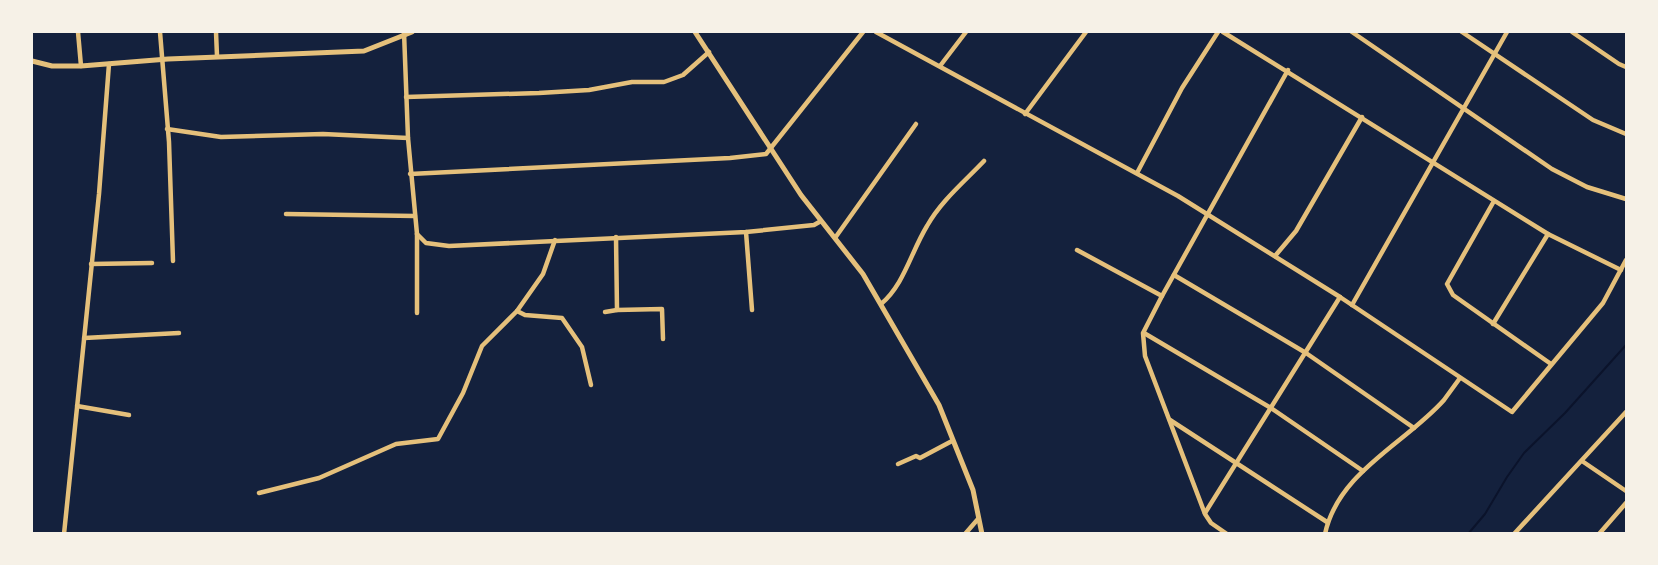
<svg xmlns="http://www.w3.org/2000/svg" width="1658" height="565" viewBox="0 0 1658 565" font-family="'Golos Text',sans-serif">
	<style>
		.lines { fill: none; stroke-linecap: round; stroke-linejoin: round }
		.stream { stroke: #0b132b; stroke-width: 2 }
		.minor { stroke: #e5c07b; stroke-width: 4.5 }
		.tertiary { stroke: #e5c07b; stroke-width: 5 }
	</style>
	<rect width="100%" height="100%" fill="#14213d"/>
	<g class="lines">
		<polyline class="stream" points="1468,534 1485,514 1507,477 1524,453 1565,413 1626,345"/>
		<g class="minor">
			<polyline points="78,32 81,66"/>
			<polyline points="160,32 169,142 173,261"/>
			<polyline points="216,32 217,56"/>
			<polyline points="404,32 408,138 417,234 417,313"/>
			<polyline points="876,32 1178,196 1340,297 1512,412 1603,303 1626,260"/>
			<polyline points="1223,32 1548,234 1621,270"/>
			<polyline points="1352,32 1552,169 1587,187 1626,199"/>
			<polyline points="1462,32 1593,120 1626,134"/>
			<polyline points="1572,32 1619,64 1626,67"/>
			<polyline points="940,66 966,32"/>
			<polyline points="406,97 539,93 589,90 632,82 664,82 683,75 709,52"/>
			<polyline points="1025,114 1086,32"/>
			<polyline points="167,129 221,137 323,134 408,138"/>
			<polyline points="1137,173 1182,88 1218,32"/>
			<polyline points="410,174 730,158 766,154 863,32"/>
			<polyline points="1494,201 1447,284 1453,295 1551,364"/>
			<polyline points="286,214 415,216"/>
			<polyline points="746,232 752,310"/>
			<polyline points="417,234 426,243 449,246 746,232 814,225 821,221"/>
			<polyline points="616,237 617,310"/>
			<polyline points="835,238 916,124"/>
			<polyline points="1077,250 1162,296"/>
			<polyline points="1275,256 1296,231 1362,117"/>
			<polyline points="91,264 152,263"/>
			<polyline points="1174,275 1306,353 1414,428"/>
			<path d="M881,304C904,285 911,252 927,226C941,201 964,182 984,161"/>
			<polyline points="1352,305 1507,32"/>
			<polyline points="517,311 525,315 562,318 582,347 591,385"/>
			<polyline points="605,312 617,310 662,309 663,339"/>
			<polyline points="1493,324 1548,234"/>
			<polyline points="1144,333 1271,408 1363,471"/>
			<polyline points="84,338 179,333"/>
			<polyline points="77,406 129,415"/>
			<polyline points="1170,420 1327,522"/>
			<polyline points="1582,461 1626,491"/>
			<polyline points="898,464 916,456 920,458 952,441"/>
			<polyline points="259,493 319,478 396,444 438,439 463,393 482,346 517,311 543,274 555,240"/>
			<polyline points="1205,513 1340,297"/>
			<polyline points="64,534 99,194 109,64"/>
			<polyline points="965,534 978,519"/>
			<polyline points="1227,534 1211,523 1205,514 1145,356 1143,333 1162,296 1288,70"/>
			<path d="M1325,534C1338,472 1406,443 1444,400C1449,393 1455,385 1460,378"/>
			<polyline points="1514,534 1626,412"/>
			<polyline points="1599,534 1626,503"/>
		</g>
		<g class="tertiary">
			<polyline points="695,32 801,195 863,274 939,405 973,490 982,534"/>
			<polyline points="32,61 52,66 81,66 168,59 364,51 412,32"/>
		</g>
	</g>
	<rect width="1658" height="565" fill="none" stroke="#f6f1e7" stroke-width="66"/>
</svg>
